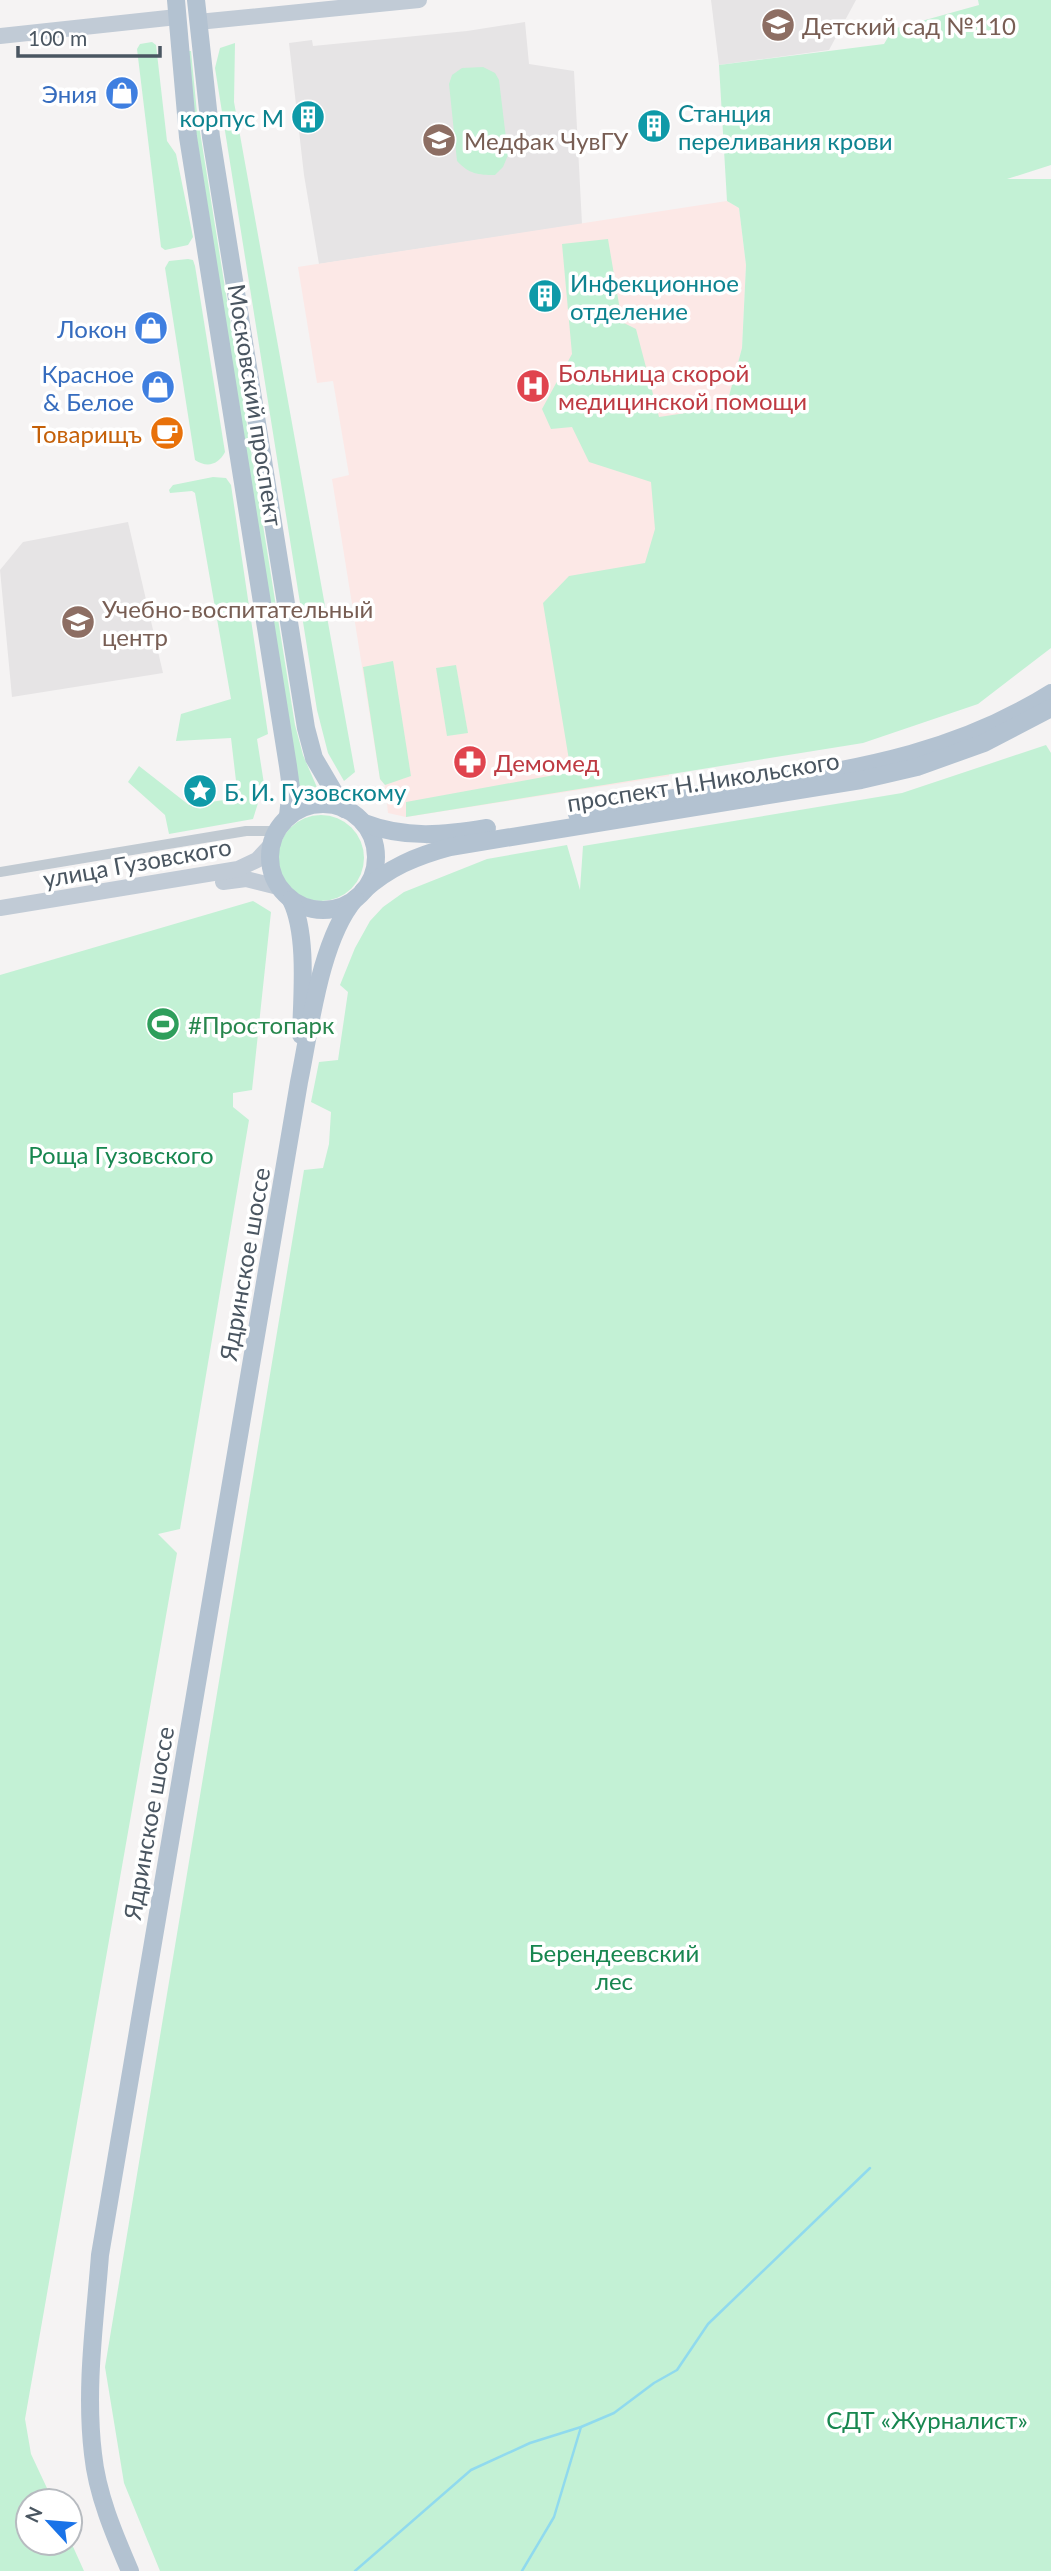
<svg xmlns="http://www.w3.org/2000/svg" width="1051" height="2571" viewBox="0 0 1051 2571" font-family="Lato,sans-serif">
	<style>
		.education { fill: #e6e4e5 }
		.medical { fill: #fce8e6 }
		.green { fill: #c3f1d5 }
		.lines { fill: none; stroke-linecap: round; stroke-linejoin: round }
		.stream { stroke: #90daee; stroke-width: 2.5 }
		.street { stroke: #c1cad2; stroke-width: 10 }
		.secondary { stroke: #c1cbd6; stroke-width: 16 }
		.primary { stroke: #b3c2d1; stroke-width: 18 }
		.labels { text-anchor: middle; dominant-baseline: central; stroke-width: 7; stroke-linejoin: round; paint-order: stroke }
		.education-label { font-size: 24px; fill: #785e54; stroke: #fff; text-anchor: start }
		.shop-label { font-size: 24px; fill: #366cbe; stroke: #fff; text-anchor: end }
		.culture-label { font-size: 24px; fill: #0d838f; stroke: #fff; text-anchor: start }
		.health-label { font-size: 24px; fill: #be3a42; stroke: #fff; text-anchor: start }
		.street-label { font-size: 24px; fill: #4a5661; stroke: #fff }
		.food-label { font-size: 24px; fill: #c56008; stroke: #fff; text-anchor: end }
		.leisure-label { font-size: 24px; fill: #27864d; stroke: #fff; text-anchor: start }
		.park-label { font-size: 24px; fill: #17864f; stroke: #fff }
	</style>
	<rect width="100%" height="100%" fill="#f5f3f3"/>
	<g class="education">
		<polygon points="711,0 856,0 829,50 719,65"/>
		<polygon points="525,22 529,64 574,71 582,224 319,264 304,175 289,43 312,40 313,46 467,31"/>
		<polygon points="128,522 163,673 12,697 0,570 23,542"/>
	</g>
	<polygon class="medical" points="727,201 739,208 746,265 742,348 726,407 659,418 669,776 406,817 388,813 385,785 380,779 332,479 349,475 333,381 317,383 298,267"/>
	<g class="green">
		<polygon points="978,0 1051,0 1051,165 1007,179 1051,179 1051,648 978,704 863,743 406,817 406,802 571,772 543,603 569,576 645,563 655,529 651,482 589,462 572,427 551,429 542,409 572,354 562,244 608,239 622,322 636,329 659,417 726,407 742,348 746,265 739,208 727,201 719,65 884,44 893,29 979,5"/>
		<polygon points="152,42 156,45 167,141 176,154 193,237 188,245 165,250 161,247 137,49 140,44"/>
		<polygon points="235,43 234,102 355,772 344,781 328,753 317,710 215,68 220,48"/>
		<polygon points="186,51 191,51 197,113 295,725 303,755 319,792 318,795 303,798 300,796 193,114"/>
		<path d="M483,67L495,73L499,80L508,155L503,167L495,175C478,175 469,174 457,161L449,84L452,75L462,68Z"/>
		<path d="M188,259L193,260L195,266L225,452C218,465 207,468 195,460L165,268L169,261Z"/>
		<polygon points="213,477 226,478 231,485 268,734 257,739 264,784 253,819 169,834 165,815 128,782 139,766 189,805 238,798 231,738 176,741 181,714 231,699 195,493 192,491 170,493 169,490 173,485"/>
		<polygon points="393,661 411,776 385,785 380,779 363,667"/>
		<polygon points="456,665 468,733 447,736 436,668"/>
		<polygon points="1046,745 1051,753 1051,2571 160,2571 124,2483 105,2367 304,1170 323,1168 329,1144 331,1112 311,1102 319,1062 338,1060 348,992 340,985 355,948 370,921 383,907 404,892 487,859 567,845 580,890 583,846 902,793"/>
		<circle cx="321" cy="858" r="43"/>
		<polygon points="253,901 271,912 252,1090 233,1093 233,1107 249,1120 180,1529 158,1534 177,1553 25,2419 31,2454 53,2501 28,2501 28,2543 70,2543 70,2540 84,2571 0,2571 0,975"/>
	</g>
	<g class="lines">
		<g class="stream">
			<polyline points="355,2571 471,2470 530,2443 581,2427 614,2413 654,2383 677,2370 708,2324 870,2168"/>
			<polyline points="522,2571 554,2517 581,2427"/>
		</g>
		<polyline class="street" points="0,872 246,831 278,831"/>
		<g class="secondary">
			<polyline points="198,22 419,0"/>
			<polyline points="0,36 177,17"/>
			<polyline points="223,882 246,879 278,887"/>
			<polyline points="0,908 238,869 257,860 273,843"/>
		</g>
		<g class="primary">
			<polyline points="176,0 188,137 288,766 291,788 288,816"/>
			<polyline points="196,0 211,137 306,728 314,758 344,809"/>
			<circle cx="323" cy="857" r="53"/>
			<path d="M577,814C638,804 699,794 760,784C866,767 959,751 1051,693"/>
			<path d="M364,823C405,839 445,835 487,828"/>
			<path d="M363,891C388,868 416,856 450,847L861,780L917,767L984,743L1051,708"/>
			<path d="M291,900C308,934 302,997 301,1035"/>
			<path d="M130,2571C114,2534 97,2494 93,2454C85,2388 95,2321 100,2255L299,1082C310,1029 320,940 355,899"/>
		</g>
	</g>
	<defs>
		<g id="school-disc" transform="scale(1.75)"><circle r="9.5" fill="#8d6e63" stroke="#fff"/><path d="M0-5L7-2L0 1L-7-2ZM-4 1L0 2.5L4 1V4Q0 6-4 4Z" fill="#fff"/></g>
		<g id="shop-disc" transform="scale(1.75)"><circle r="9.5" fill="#3f7fe0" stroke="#fff"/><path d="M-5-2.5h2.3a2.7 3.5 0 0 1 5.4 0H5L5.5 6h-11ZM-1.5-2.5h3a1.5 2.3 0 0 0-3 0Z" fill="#fff"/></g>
		<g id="building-disc" transform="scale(1.75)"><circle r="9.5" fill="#0f9aa8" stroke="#fff"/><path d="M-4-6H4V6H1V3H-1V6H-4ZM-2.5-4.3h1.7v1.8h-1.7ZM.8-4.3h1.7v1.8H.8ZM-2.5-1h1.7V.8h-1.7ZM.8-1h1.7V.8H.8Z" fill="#fff"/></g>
		<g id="university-disc" transform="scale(1.75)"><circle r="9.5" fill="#8d6e63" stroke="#fff"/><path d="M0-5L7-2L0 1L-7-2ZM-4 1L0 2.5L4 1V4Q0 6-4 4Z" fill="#fff"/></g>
		<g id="hospital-disc" transform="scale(1.75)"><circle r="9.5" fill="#e0444e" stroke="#fff"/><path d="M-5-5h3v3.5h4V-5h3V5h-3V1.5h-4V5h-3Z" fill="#fff"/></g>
		<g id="cafe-disc" transform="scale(1.75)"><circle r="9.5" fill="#e8710a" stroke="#fff"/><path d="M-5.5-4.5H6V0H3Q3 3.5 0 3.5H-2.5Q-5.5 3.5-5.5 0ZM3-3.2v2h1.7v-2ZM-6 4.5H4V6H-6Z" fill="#fff"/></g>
		<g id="pharmacy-disc" transform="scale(1.75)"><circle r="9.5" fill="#e0444e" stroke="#fff"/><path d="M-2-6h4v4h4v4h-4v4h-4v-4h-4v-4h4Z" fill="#fff"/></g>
		<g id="sight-disc" transform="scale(1.75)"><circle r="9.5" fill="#0f9aa8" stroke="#fff"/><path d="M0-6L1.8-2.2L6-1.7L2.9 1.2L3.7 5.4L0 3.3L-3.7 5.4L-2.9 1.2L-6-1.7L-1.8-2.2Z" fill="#fff"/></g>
		<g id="stadium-disc" transform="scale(1.75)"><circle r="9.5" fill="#2e9e5b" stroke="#fff"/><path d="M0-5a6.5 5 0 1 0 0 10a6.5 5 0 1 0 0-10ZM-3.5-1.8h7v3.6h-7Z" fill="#fff"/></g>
	</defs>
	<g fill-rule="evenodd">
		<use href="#school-disc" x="778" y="25"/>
		<use href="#shop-disc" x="122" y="93"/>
		<use href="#building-disc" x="308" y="117"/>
		<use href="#building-disc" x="654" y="126"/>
		<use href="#university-disc" x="439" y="140"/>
		<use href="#building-disc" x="545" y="296"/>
		<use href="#shop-disc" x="151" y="328"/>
		<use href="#hospital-disc" x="533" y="386"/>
		<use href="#shop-disc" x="158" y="387"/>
		<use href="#cafe-disc" x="167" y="433"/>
		<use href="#school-disc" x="78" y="622"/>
		<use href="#pharmacy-disc" x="470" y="762"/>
		<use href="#sight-disc" x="200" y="791"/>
		<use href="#stadium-disc" x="163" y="1024"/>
	</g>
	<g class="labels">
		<g class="education-label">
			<text x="802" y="25">Детский сад №110</text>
			<text x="464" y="140">Медфак ЧувГУ</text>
			<text x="102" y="608">Учебно-воспитательный<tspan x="102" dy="28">центр</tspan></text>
		</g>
		<g class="shop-label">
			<text x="97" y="93">Эния</text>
			<text x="127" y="328">Локон</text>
			<text x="134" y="373">Красное<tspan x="134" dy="28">&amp; Белое</tspan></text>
		</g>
		<g class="culture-label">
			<text x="678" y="112">Станция<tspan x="678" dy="28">переливания крови</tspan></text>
			<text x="284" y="117" text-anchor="end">корпус М</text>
			<text x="570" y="282">Инфекционное<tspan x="570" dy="28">отделение</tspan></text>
			<text x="224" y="791">Б. И. Гузовскому</text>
		</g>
		<g class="health-label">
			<text x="558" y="372">Больница скорой<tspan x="558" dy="28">медицинской помощи</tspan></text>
			<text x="494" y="762">Демомед</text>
		</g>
		<g class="street-label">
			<text transform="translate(256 405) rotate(81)">Московский проспект</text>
			<text transform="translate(703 781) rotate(-9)">проспект Н.Никольского</text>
			<text transform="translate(137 862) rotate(-10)">улица Гузовского</text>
			<text transform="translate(244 1264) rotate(-80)">Ядринское шоссе</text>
			<text transform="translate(148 1823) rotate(-80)">Ядринское шоссе</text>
		</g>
		<g class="food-label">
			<text x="142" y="433">Товарищъ</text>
		</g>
		<g class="leisure-label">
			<text x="188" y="1024">#Простопарк</text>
		</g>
		<g class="park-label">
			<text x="121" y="1154">Роща Гузовского</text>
			<text x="614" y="1952">Берендеевский<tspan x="614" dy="28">лес</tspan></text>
			<text x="927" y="2419">СДТ «Журналист»</text>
		</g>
	</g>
	<g transform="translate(49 2522) rotate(296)"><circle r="33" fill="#ffffff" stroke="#b7bbc0" stroke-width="2"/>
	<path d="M0-5L12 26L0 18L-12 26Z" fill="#1a73e8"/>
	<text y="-10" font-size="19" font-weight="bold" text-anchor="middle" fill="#4a5661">N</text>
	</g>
	<path d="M18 46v10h142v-10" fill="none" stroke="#4a5661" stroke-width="3.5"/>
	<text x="28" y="46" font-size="21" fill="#4a5661" stroke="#ffffff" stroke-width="5" paint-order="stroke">100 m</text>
</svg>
